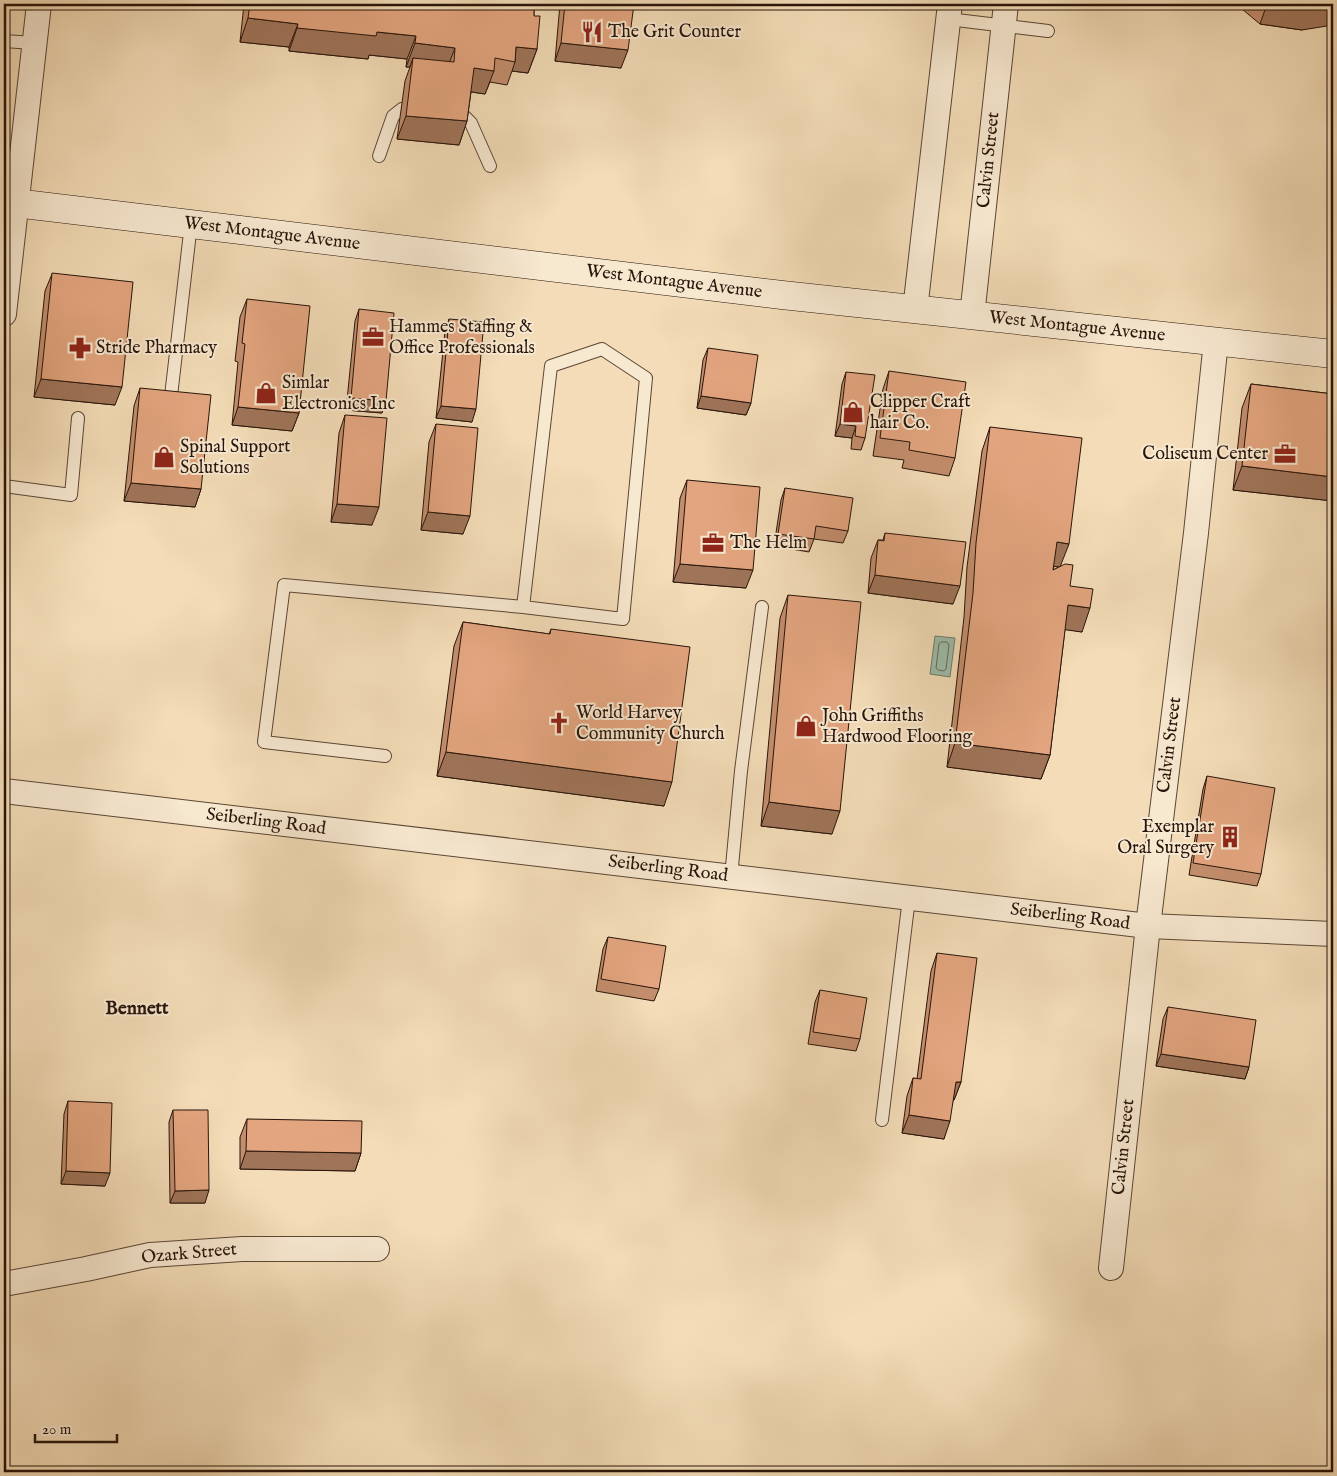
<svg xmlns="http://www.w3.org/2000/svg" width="1337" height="1476" viewBox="0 0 1337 1476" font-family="'IM FELL English',serif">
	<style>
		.water { fill: #9dbca9; stroke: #6e7969 }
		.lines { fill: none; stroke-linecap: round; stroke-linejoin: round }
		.shore { stroke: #62685a; stroke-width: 1 }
		.service-casing { stroke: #5b4635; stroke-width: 14 }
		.minor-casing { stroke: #5b4635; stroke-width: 26 }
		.secondary-casing { stroke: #28140a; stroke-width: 29 }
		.service { stroke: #f7e8d0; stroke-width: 12 }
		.minor { stroke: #f7e8d0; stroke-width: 24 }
		.secondary { stroke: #f7e8d0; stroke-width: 28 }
		.wall { fill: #c38e6d; stroke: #28140a; fill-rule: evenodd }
		.shaded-wall { fill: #9f7459; stroke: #28140a }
		.building { fill: #e3a57f; stroke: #28140a }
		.labels { text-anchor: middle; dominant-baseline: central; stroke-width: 4; stroke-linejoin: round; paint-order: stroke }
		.poi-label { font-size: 18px; fill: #28140a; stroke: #f7e8d0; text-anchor: start }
		.street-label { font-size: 18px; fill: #28140a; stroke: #f7e8d0 }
		.neighbourhood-label { font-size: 19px; font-weight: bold; fill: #28140a; stroke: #f7e8d0 }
	</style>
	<rect width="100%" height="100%" fill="#f3dcb7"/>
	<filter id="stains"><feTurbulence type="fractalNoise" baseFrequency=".004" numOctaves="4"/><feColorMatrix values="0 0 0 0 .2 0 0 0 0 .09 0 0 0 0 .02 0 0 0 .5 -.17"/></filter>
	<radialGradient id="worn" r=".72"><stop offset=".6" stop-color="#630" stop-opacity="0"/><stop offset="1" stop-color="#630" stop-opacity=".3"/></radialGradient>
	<polygon class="water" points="935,636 955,638 950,677 930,674"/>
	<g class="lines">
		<polygon class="shore" points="941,642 947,642 949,645 946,669 944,671 938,670 936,668 939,644"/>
		<g class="service-casing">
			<g id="service">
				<polyline points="948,19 1048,31"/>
				<polyline points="4,41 34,43"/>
				<polyline points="463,115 471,123 490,166"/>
				<polyline points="379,156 393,116 402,109"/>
				<polyline points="171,396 191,224"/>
				<polyline points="4,486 71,495 78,418"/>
				<polyline points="385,756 264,742 284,585 523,607 551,366 602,349 646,378 623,619 523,607"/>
				<polyline points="731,877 741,771 762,607"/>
				<polyline points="882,1120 909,898"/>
			</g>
		</g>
		<g class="minor-casing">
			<g id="minor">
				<polyline points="915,310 950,4"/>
				<polyline points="4,314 39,4"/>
				<polyline points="972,316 1006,4"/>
				<polyline points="4,791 1148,926 1333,934"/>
				<polyline points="1111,1268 1148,926 1196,533 1216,341"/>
				<polyline points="4,1284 86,1269 150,1255 242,1249 377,1249"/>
			</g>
		</g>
		<g class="secondary-casing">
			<polyline id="secondary" points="4,200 15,203 782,295 1333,354"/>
		</g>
		<use href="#service" class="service"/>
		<use href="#minor" class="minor"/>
		<use href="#secondary" class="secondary"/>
	</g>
	<g class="wall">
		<polygon points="244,4 534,4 534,16 537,49 528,73 512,71 507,85 490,82 485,94 471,92 467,121 459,145 397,139 405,81 410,67 406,67 407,59 369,55 368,59 289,51 289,47 240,42"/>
		<polygon points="560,4 634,4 621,68 555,61"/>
		<polygon points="1236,4 1333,4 1302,30 1260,24"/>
		<polygon points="52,274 115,405 34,397 45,291"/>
		<polygon points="247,299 299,413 292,431 232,425 238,362 235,361 240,317"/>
		<polygon points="359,309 382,413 346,410 355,321"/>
		<polygon points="449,319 472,422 436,418 445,331"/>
		<polygon points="708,348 751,403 746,415 697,408 703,360"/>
		<polygon points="889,371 955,458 949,476 902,468 904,460 873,456 883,389"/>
		<polygon points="846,372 865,438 861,450 851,449 852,438 835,436 842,384"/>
		<polygon points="1251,384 1333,394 1333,501 1233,490 1242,408"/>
		<polygon points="140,388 201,489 195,507 124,501 134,406"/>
		<polygon points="345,415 372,525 331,522 339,433"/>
		<polygon points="436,424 463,534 421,530 429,442"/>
		<path d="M990,427L1070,586L1082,632L1065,629L1050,755L1041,779L947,767L964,617L967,567L982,451ZM1054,566L1059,567L1053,570Z"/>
		<polygon points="687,480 746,588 673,582 680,498"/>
		<polygon points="785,488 848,531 843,543 814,539 809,552 774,546 781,500"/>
		<polygon points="885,533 953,604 868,593 871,558 878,540 883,540"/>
		<polygon points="788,595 832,834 761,826 780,618"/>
		<polygon points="463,622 549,634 551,629 664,806 437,776 454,646"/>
		<polygon points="1207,776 1261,874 1257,886 1189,875 1203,789"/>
		<polygon points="608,937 659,989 654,1001 596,991 603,949"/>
		<polygon points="937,953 961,1082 954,1100 953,1100 944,1139 902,1133 907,1096 913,1078 917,1079 931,971"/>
		<polygon points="820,990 860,1039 856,1051 808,1044 815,1002"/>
		<polygon points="1168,1007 1249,1067 1245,1079 1156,1066 1163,1019"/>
		<polygon points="68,1101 105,1186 61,1184 64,1114"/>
		<polygon points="173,1110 205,1203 170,1203 169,1122"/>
		<polygon points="247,1119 361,1153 355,1171 240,1169 240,1137"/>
	</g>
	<g class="shaded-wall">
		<polygon points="1267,4 1333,4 1333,25 1302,30 1260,24"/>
		<polygon points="248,18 298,24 289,47 240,42"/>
		<polygon points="297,28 377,32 416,36 407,59 369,55 368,59 289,51"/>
		<polygon points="415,43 455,48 446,71 413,58 410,67 406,67"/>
		<polygon points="561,43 628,50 621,68 555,61"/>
		<polygon points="516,47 537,49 528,73 512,71 515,62"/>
		<polygon points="474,68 494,71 485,94 466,91"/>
		<polygon points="406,116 467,121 459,145 397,139"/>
		<polygon points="41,379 122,387 115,405 34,397"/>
		<polygon points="701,396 751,403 746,415 697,408"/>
		<polygon points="351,398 386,401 382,413 346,410"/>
		<polygon points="441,406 476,409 472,422 436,418"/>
		<polygon points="238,407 299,413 292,431 232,425"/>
		<polygon points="840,424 856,426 852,438 835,436"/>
		<polygon points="1242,466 1333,477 1333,501 1233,490"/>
		<polygon points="131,483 201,489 195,507 124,501"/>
		<polygon points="337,504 379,507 372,525 331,522"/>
		<polygon points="428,512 470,516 463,534 421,530"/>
		<polygon points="1057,542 1069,544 1060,567 1048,566"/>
		<polygon points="680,564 753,570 746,588 673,582"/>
		<polygon points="875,575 960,586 953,604 868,593"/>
		<polygon points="1068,605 1090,608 1082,632 1060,629"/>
		<polygon points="955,743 1050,755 1041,779 947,767"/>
		<polygon points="446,752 672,782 664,806 437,776"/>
		<polygon points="769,802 840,811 832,834 761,826"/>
		<polygon points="1161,1054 1249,1067 1245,1079 1156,1066"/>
		<polygon points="956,1082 961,1082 954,1100 949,1100"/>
		<polygon points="909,1115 950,1121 944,1139 902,1133"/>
		<polygon points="246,1151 361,1153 355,1171 240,1169"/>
		<polygon points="66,1171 110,1173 105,1186 61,1184"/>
		<polygon points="209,1190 205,1203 170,1203 175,1191"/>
	</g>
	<g class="building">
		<polygon points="250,4 534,4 534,16 540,16 537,49 516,47 515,62 495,58 494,71 474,68 467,121 406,116 413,58 454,62 455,48 415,43 416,36 377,32 376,36 297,28 298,24 248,18"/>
		<polygon points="565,4 634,4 628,50 561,43"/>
		<polygon points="1289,4 1328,4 1310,6"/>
		<polygon points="52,273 133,282 122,387 41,379"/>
		<polygon points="247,299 310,306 299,413 238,407 245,344 242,343"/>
		<polygon points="359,309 394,313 386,401 351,398"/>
		<polygon points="449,319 484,322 476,409 441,406"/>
		<polygon points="708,348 758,355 751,403 701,396"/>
		<polygon points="889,371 966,382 955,458 909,450 910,442 880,438"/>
		<polygon points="846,372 875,375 865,438 855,436 856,426 840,424"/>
		<polygon points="1251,384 1333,394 1333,477 1242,466"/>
		<polygon points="140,388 211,395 201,489 131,483"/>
		<polygon points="345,415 387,418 379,507 337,504"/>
		<polygon points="436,424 478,428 470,516 428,512"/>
		<polygon points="990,427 1082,438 1069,544 1057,542 1053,570 1065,564 1073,565 1070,586 1093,589 1090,608 1068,605 1050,755 955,743 973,593 976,543"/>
		<polygon points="687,480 760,487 753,570 680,564"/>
		<polygon points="785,488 853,498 848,531 816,526 814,539 778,534"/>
		<polygon points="885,533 966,542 960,586 875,575 878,540 884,541"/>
		<polygon points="788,595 861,602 840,811 769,802"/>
		<polygon points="463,622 550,634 551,629 690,647 672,782 446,752"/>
		<polygon points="1207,776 1275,788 1261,874 1193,863"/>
		<polygon points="608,937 666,946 659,989 601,979"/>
		<polygon points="937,953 977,958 961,1082 956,1082 950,1121 909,1115 913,1078 921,1079"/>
		<polygon points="820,990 867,998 860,1039 813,1032"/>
		<polygon points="1168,1007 1256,1020 1249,1067 1161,1054"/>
		<polygon points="68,1101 112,1103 110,1173 66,1171"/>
		<polygon points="173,1110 208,1110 209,1190 175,1191"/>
		<polygon points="4,1118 9,1119 4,1189"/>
		<polygon points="247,1119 362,1121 361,1153 246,1151"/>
	</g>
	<defs>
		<g id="restaurant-bare" transform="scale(1.725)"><path d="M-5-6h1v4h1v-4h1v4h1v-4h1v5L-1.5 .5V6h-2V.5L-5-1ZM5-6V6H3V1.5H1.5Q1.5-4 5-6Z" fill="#8f2418" stroke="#f7e8d0" stroke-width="2.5" paint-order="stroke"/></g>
		<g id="office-bare" transform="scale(1.725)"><path d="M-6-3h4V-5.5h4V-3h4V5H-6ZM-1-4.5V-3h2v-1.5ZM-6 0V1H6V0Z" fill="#8f2418" stroke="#f7e8d0" stroke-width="2.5" paint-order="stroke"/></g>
		<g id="pharmacy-bare" transform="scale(1.725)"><path d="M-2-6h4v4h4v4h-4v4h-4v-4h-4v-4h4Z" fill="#8f2418" stroke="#f7e8d0" stroke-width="2.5" paint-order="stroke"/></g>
		<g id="shop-bare" transform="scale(1.725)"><path d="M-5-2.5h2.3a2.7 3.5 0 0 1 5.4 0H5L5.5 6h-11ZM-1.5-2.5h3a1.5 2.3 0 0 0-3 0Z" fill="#8f2418" stroke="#f7e8d0" stroke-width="2.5" paint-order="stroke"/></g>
		<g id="church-bare" transform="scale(1.725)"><path d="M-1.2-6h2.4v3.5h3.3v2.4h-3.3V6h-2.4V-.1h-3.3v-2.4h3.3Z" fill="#8f2418" stroke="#f7e8d0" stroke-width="2.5" paint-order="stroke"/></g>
		<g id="building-bare" transform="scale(1.725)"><path d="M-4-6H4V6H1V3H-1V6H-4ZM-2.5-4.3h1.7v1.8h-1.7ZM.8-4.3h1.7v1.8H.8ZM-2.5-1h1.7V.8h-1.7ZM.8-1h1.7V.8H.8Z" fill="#8f2418" stroke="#f7e8d0" stroke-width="2.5" paint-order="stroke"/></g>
	</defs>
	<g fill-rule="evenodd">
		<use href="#restaurant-bare" x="592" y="32"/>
		<use href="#office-bare" x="373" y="337"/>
		<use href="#pharmacy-bare" x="80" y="348"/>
		<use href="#shop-bare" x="266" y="393"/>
		<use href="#shop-bare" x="853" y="412"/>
		<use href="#office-bare" x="1285" y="454"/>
		<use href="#shop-bare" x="164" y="457"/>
		<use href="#office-bare" x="713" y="543"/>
		<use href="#church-bare" x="559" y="723"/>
		<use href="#shop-bare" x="806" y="726"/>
		<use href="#building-bare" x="1230" y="837"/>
	</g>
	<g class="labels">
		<g class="poi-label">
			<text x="608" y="32">The Grit Counter</text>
			<text x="389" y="327">Hammes Staffing &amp;<tspan x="389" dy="21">Office Professionals</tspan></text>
			<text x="96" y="348">Stride Pharmacy</text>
			<text x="282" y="383">Simlar<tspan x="282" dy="21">Electronics Inc</tspan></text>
			<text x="870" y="402">Clipper Craft<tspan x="870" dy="21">hair Co.</tspan></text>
			<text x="180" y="447">Spinal Support<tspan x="180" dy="21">Solutions</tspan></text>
			<text x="1268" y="454" text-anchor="end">Coliseum Center</text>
			<text x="730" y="543">The Helm</text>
			<text x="576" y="713">World Harvey<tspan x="576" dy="21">Community Church</tspan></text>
			<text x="822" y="716">John Griffiths<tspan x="822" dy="21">Hardwood Flooring</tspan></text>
			<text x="1214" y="827" text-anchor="end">Exemplar<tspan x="1214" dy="21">Oral Surgery</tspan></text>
		</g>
		<g class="street-label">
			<text transform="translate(989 160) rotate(-84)">Calvin Street</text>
			<text transform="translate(272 234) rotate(7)">West Montague Avenue</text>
			<text transform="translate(674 282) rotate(7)">West Montague Avenue</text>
			<text transform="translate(1077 327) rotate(6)">West Montague Avenue</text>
			<text transform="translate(1170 745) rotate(-83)">Calvin Street</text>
			<text transform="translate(266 822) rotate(7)">Seiberling Road</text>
			<text transform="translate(668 869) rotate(7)">Seiberling Road</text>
			<text transform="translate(1070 917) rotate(7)">Seiberling Road</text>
			<text transform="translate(1124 1147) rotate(-84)">Calvin Street</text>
			<text transform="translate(189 1254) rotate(-5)">Ozark Street</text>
		</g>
		<g class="neighbourhood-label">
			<text x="137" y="1009">Bennett</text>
		</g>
	</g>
	<rect width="1337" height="1476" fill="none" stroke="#f3dcb7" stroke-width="20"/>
	<rect x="5" y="5" width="1327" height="1466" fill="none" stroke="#28140a" stroke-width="2.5"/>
	<rect x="10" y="10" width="1317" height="1456" fill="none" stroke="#28140a"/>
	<path d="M35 1434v8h82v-8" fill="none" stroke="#28140a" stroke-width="2.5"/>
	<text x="42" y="1434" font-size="15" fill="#28140a" stroke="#f7e8d0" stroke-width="4" paint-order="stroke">20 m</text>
	<rect width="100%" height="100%" filter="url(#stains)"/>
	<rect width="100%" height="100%" fill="url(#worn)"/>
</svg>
